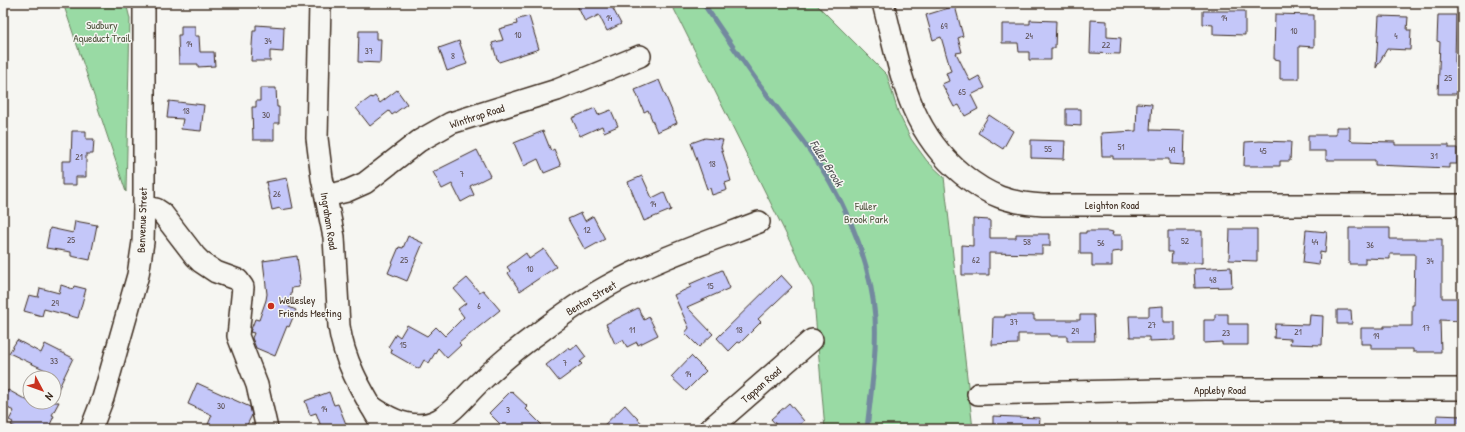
<svg xmlns="http://www.w3.org/2000/svg" width="1465" height="432" viewBox="0 0 1465 432" font-family="'Patrick Hand',sans-serif">
	<style>
		.green { fill: #99daa4; stroke: #6a8261 }
		.lines { fill: none; stroke-linecap: round; stroke-linejoin: round }
		.stream { stroke: #73899f; stroke-width: 5 }
		.building { fill: #c4c7f9; stroke: #3b2a1e }
		.minor-casing { stroke: #3b2a1e; stroke-width: 24 }
		.minor { stroke: #f6f6f2; stroke-width: 21 }
		.poi-dot { fill: #c8321e; stroke: #f6f6f2; stroke-width: 1.5 }
		.labels { text-anchor: middle; dominant-baseline: central; stroke-width: 3; stroke-linejoin: round; paint-order: stroke }
		.number-label { font-size: 9px; fill: #5d5155 }
		.park-label { font-size: 11px; fill: #525640; stroke: #f6f6f2 }
		.street-label { font-size: 11px; fill: #3b2a1e; stroke: #f6f6f2 }
		.poi-label { font-size: 11px; fill: #3b2a1e; stroke: #f6f6f2; text-anchor: start }
		.water-label { font-size: 12px; font-style: italic; fill: #525254; stroke: #f6f6f2 }
	</style>
	<rect width="100%" height="100%" fill="#f6f6f2"/>
	<filter id="ink" filterUnits="userSpaceOnUse"><feTurbulence type="fractalNoise" baseFrequency=".025" numOctaves="2"/><feDisplacementMap in="SourceGraphic" scale="8" xChannelSelector="R" yChannelSelector="G"/><feConvolveMatrix kernelMatrix="1 2 1 2 8 2 1 2 1" color-interpolation-filters="sRGB"/></filter>
	<g filter="url(#ink)">
		<g class="green">
			<polygon points="63,3 126,3 130,19 126,192"/>
			<polygon points="671,3 815,3 887,75 898,112 911,139 927,161 944,177 973,429 825,429 813,288"/>
		</g>
		<g class="lines">
			<path class="stream" d="M703,3C725,35 747,68 771,100C781,113 792,127 802,140C841,191 870,254 875,317C877,354 871,392 867,429"/>
		</g>
		<g class="building">
			<polygon points="576,3 621,3 612,7 621,24 607,31 599,15 585,22"/>
			<polygon points="955,6 963,36 958,38 962,52 956,53 970,81 979,76 985,88 971,95 978,109 965,116 959,105 954,107 942,84 949,81 946,73 951,71 941,37 933,40 926,15"/>
			<polygon points="1203,11 1245,11 1245,35 1213,34 1213,25 1203,24"/>
			<polygon points="1275,14 1314,15 1314,47 1299,46 1299,79 1280,79 1280,60 1274,59"/>
			<polygon points="1438,15 1456,15 1455,63 1458,63 1457,94 1438,94 1440,42 1437,41"/>
			<polygon points="529,16 539,49 499,62 498,59 497,59 492,43 503,40 499,29 517,24 516,20"/>
			<polygon points="1379,16 1408,17 1407,30 1411,30 1410,50 1387,49 1376,68"/>
			<polygon points="1030,20 1056,21 1055,48 1051,48 1051,60 1029,60 1029,52 1019,52 1018,43 1002,43 1002,24 1030,24"/>
			<polygon points="1091,20 1107,21 1107,37 1121,38 1120,54 1090,53"/>
			<polygon points="256,25 284,27 283,52 270,51 270,61 251,61 253,31 256,31"/>
			<polygon points="181,26 195,26 195,36 199,36 200,52 214,52 215,66 198,67 198,64 179,64 178,35 181,35"/>
			<polygon points="359,31 376,31 376,39 381,39 380,63 358,62"/>
			<polygon points="459,41 467,64 447,71 439,48"/>
			<polygon points="659,80 677,123 657,132 648,110 644,112 635,90"/>
			<polygon points="260,88 276,88 277,107 279,107 279,123 274,123 274,140 253,140 252,107 256,107 256,101 260,101"/>
			<polygon points="397,90 407,104 392,115 389,111 370,126 356,108 371,97 372,98 375,96 380,103"/>
			<polygon points="169,101 204,105 201,131 181,129 183,119 167,118"/>
			<polygon points="1137,103 1152,104 1150,130 1185,131 1184,165 1169,164 1169,159 1113,159 1113,156 1102,156 1101,133 1136,131"/>
			<polygon points="595,108 598,115 611,110 618,126 604,132 602,126 580,136 572,118"/>
			<polygon points="1066,109 1081,109 1081,126 1066,125"/>
			<polygon points="989,115 1013,131 1003,149 978,133"/>
			<polygon points="1336,127 1350,127 1350,140 1353,141 1395,142 1395,145 1449,145 1449,148 1457,148 1457,164 1449,164 1449,168 1375,165 1375,160 1326,160 1326,151 1308,151 1308,135 1336,135"/>
			<polygon points="72,131 86,131 86,139 94,139 93,154 86,154 86,177 76,177 76,185 62,185 62,161 71,161"/>
			<polygon points="543,131 551,151 554,149 561,166 544,173 538,159 524,166 514,143"/>
			<polygon points="705,138 723,140 721,147 731,181 725,183 727,190 712,195 710,188 707,189 691,143"/>
			<polygon points="1031,140 1065,141 1064,159 1031,158"/>
			<polygon points="1260,141 1291,142 1290,161 1280,161 1280,166 1244,166 1245,142"/>
			<polygon points="477,150 490,176 470,186 474,195 461,202 452,184 442,189 433,172"/>
			<polygon points="642,176 652,198 664,192 671,210 644,221 628,182"/>
			<polygon points="287,178 293,208 281,210 280,208 272,210 266,182"/>
			<polygon points="581,213 585,221 593,216 605,239 585,250 568,219"/>
			<polygon points="973,219 990,220 990,238 1016,238 1016,234 1050,234 1050,246 1042,246 1042,254 989,253 989,275 962,275 962,245 973,246"/>
			<polygon points="75,221 97,225 90,260 71,256 71,252 46,248 50,228 73,233"/>
			<polygon points="1349,228 1390,228 1390,239 1442,239 1442,298 1462,298 1462,321 1440,320 1441,352 1413,352 1413,349 1371,349 1371,344 1361,344 1361,328 1384,328 1384,326 1412,326 1412,305 1414,305 1415,254 1390,254 1390,259 1365,258 1365,264 1349,264"/>
			<polygon points="1230,229 1257,229 1257,261 1229,260"/>
			<polygon points="1306,230 1327,232 1325,253 1320,252 1319,265 1303,263"/>
			<polygon points="1086,231 1109,231 1113,232 1112,235 1122,235 1122,251 1112,252 1112,266 1092,266 1092,254 1080,254 1080,233 1086,233"/>
			<polygon points="1168,231 1202,231 1202,263 1171,263 1172,252 1168,252"/>
			<polygon points="408,236 423,243 407,281 388,273 399,247 403,248"/>
			<polygon points="544,249 556,267 520,291 508,273 510,271 507,267 526,253 529,259"/>
			<polygon points="297,256 300,281 298,281 299,287 292,288 289,307 296,310 289,327 287,326 275,356 256,348 252,338 254,333 250,332 255,319 259,320 266,300 267,294 263,261"/>
			<polygon points="1231,267 1232,287 1195,288 1194,269"/>
			<polygon points="722,270 730,288 687,307 713,334 699,347 685,333 689,328 674,295 691,287 690,284"/>
			<polygon points="781,275 792,287 758,319 761,322 740,343 738,342 729,351 717,338"/>
			<polygon points="467,278 479,292 483,290 500,310 459,343 461,345 447,358 438,348 429,363 424,360 419,369 391,353 392,350 388,347 396,334 400,337 407,325 427,336 436,327 445,336 464,317 458,309 466,303 454,289"/>
			<polygon points="61,285 73,289 74,286 86,289 78,318 44,309 42,316 24,311 29,295 38,297 40,288 59,293"/>
			<polygon points="1163,306 1163,322 1175,322 1175,340 1149,341 1149,337 1130,337 1129,316 1149,316 1149,307"/>
			<polygon points="638,308 644,320 649,317 658,335 638,345 637,342 627,347 623,340 615,344 606,324"/>
			<polygon points="1337,310 1351,310 1352,324 1337,324"/>
			<polygon points="1215,314 1228,314 1228,324 1248,324 1248,345 1222,345 1222,342 1204,343 1204,320 1215,320"/>
			<polygon points="1005,315 1034,315 1034,320 1080,320 1080,315 1094,315 1095,341 1067,341 1067,336 1050,336 1050,334 1018,334 1018,344 992,345 993,317 1005,317"/>
			<polygon points="1310,315 1323,316 1322,345 1290,344 1291,339 1274,338 1275,324 1309,325"/>
			<polygon points="17,340 41,353 45,344 73,358 54,398 54,374 9,353"/>
			<polygon points="577,345 586,357 580,362 582,364 559,381 546,365 569,347 571,350"/>
			<polygon points="691,356 706,371 686,391 671,377"/>
			<polygon points="197,383 250,407 252,415 245,429 206,429 212,415 188,404"/>
			<polygon points="8,390 30,402 59,402 52,415 54,416 48,429 19,429 11,425 13,422 9,420 14,411 3,406 3,399"/>
			<polygon points="511,391 528,407 526,409 546,429 505,429 489,413"/>
			<polygon points="329,392 334,405 338,404 348,429 322,429 316,413 310,415 305,401"/>
			<polygon points="789,403 804,421 795,429 780,429 771,419"/>
			<polygon points="625,405 647,429 600,429"/>
			<polygon points="1437,415 1462,416 1462,429 1443,429 1443,428 1436,427"/>
			<polygon points="993,416 1040,418 1039,429 993,429"/>
		</g>
		<g class="lines">
			<g class="minor-casing">
				<g id="minor">
					<path d="M320,3L317,138L322,178L334,237L339,326C344,361 360,388 378,418"/>
					<path d="M883,3C900,68 907,129 962,174C989,196 1009,203 1043,205H1462"/>
					<polyline points="326,196 347,191 365,183 419,141 451,123 557,90 640,56"/>
					<polyline points="144,207 156,209 162,213 195,256 201,262 216,272 238,280 243,287 238,336 257,385 267,429"/>
					<polyline points="978,394 1205,389 1462,389"/>
					<path d="M371,406C389,419 415,432 438,420C454,412 467,394 480,382C498,365 516,349 536,335C558,318 581,301 606,287C654,260 707,242 759,222"/>
					<polyline points="91,429 103,398 138,275 143,242 144,207 144,3"/>
					<polyline points="710,429 812,340"/>
				</g>
			</g>
			<use href="#minor" class="minor"/>
		</g>
	</g>
	<circle class="poi-dot" cx="271" cy="306" r="4"/>
	<g class="labels">
		<g class="number-label">
			<text x="609" y="18">14</text>
			<text x="1224" y="18">14</text>
			<text x="944" y="26">69</text>
			<text x="1294" y="31">10</text>
			<text x="518" y="35">10</text>
			<text x="1029" y="36">24</text>
			<text x="1396" y="36">4</text>
			<text x="268" y="41">34</text>
			<text x="189" y="44">14</text>
			<text x="1106" y="45">22</text>
			<text x="369" y="51">37</text>
			<text x="453" y="56">8</text>
			<text x="1448" y="78">25</text>
			<text x="962" y="92">65</text>
			<text x="186" y="111">18</text>
			<text x="266" y="115">30</text>
			<text x="1121" y="147">51</text>
			<text x="1048" y="149">55</text>
			<text x="1172" y="150">49</text>
			<text x="1263" y="151">45</text>
			<text x="1434" y="156">31</text>
			<text x="79" y="157">21</text>
			<text x="712" y="164">18</text>
			<text x="462" y="174">7</text>
			<text x="277" y="194">26</text>
			<text x="653" y="204">14</text>
			<text x="587" y="230">12</text>
			<text x="71" y="240">25</text>
			<text x="1185" y="241">52</text>
			<text x="1027" y="242">58</text>
			<text x="1315" y="242">44</text>
			<text x="1101" y="243">56</text>
			<text x="1370" y="245">36</text>
			<text x="404" y="260">25</text>
			<text x="976" y="260">62</text>
			<text x="1430" y="261">34</text>
			<text x="530" y="269">10</text>
			<text x="1213" y="280">48</text>
			<text x="710" y="286">15</text>
			<text x="55" y="303">29</text>
			<text x="479" y="306">6</text>
			<text x="1014" y="322">37</text>
			<text x="1152" y="325">27</text>
			<text x="1426" y="328">17</text>
			<text x="632" y="330">11</text>
			<text x="739" y="330">18</text>
			<text x="1075" y="331">29</text>
			<text x="1298" y="332">21</text>
			<text x="1226" y="333">23</text>
			<text x="1376" y="336">19</text>
			<text x="403" y="345">15</text>
			<text x="54" y="361">33</text>
			<text x="565" y="363">7</text>
			<text x="688" y="374">14</text>
			<text x="221" y="406">30</text>
			<text x="324" y="409">14</text>
			<text x="508" y="410">3</text>
		</g>
		<g class="park-label">
			<text x="102" y="25">Sudbury<tspan x="102" dy="13">Aqueduct Trail</tspan></text>
			<text x="866" y="206">Fuller<tspan x="866" dy="13">Brook Park</tspan></text>
		</g>
		<g class="street-label">
			<text transform="translate(477 116) rotate(-18)">Winthrop Road</text>
			<text x="1112" y="205">Leighton Road</text>
			<text transform="translate(142 220) rotate(-88)">Benvenue Street</text>
			<text transform="translate(329 221) rotate(81)">Ingraham Road</text>
			<text transform="translate(591 298) rotate(-31)">Benton Street</text>
			<text transform="translate(761 385) rotate(-41)">Tappan Road</text>
			<text x="1220" y="390">Appleby Road</text>
		</g>
		<g class="poi-label">
			<text x="279" y="300">Wellesley<tspan x="279" dy="13">Friends Meeting</tspan></text>
		</g>
		<g class="water-label">
			<text transform="translate(827 163) rotate(58)">Fuller Brook</text>
		</g>
	</g>
	<rect width="1465" height="432" fill="none" stroke="#f6f6f2" stroke-width="16"/>
	<rect x="8" y="8" width="1449" height="416" fill="none" stroke="#3b2a1e" stroke-width="1.5" filter="url(#ink)"/>
	<g transform="translate(42 390) rotate(131)"><circle r="19" fill="#f6f6f2" stroke="#aba49d"/>
	<path d="M0-3L7 15L0 10L-7 15Z" fill="#c8321e"/>
	<text y="-6" font-size="11" font-weight="bold" text-anchor="middle" fill="#3b2a1e">N</text>
	</g>
</svg>
